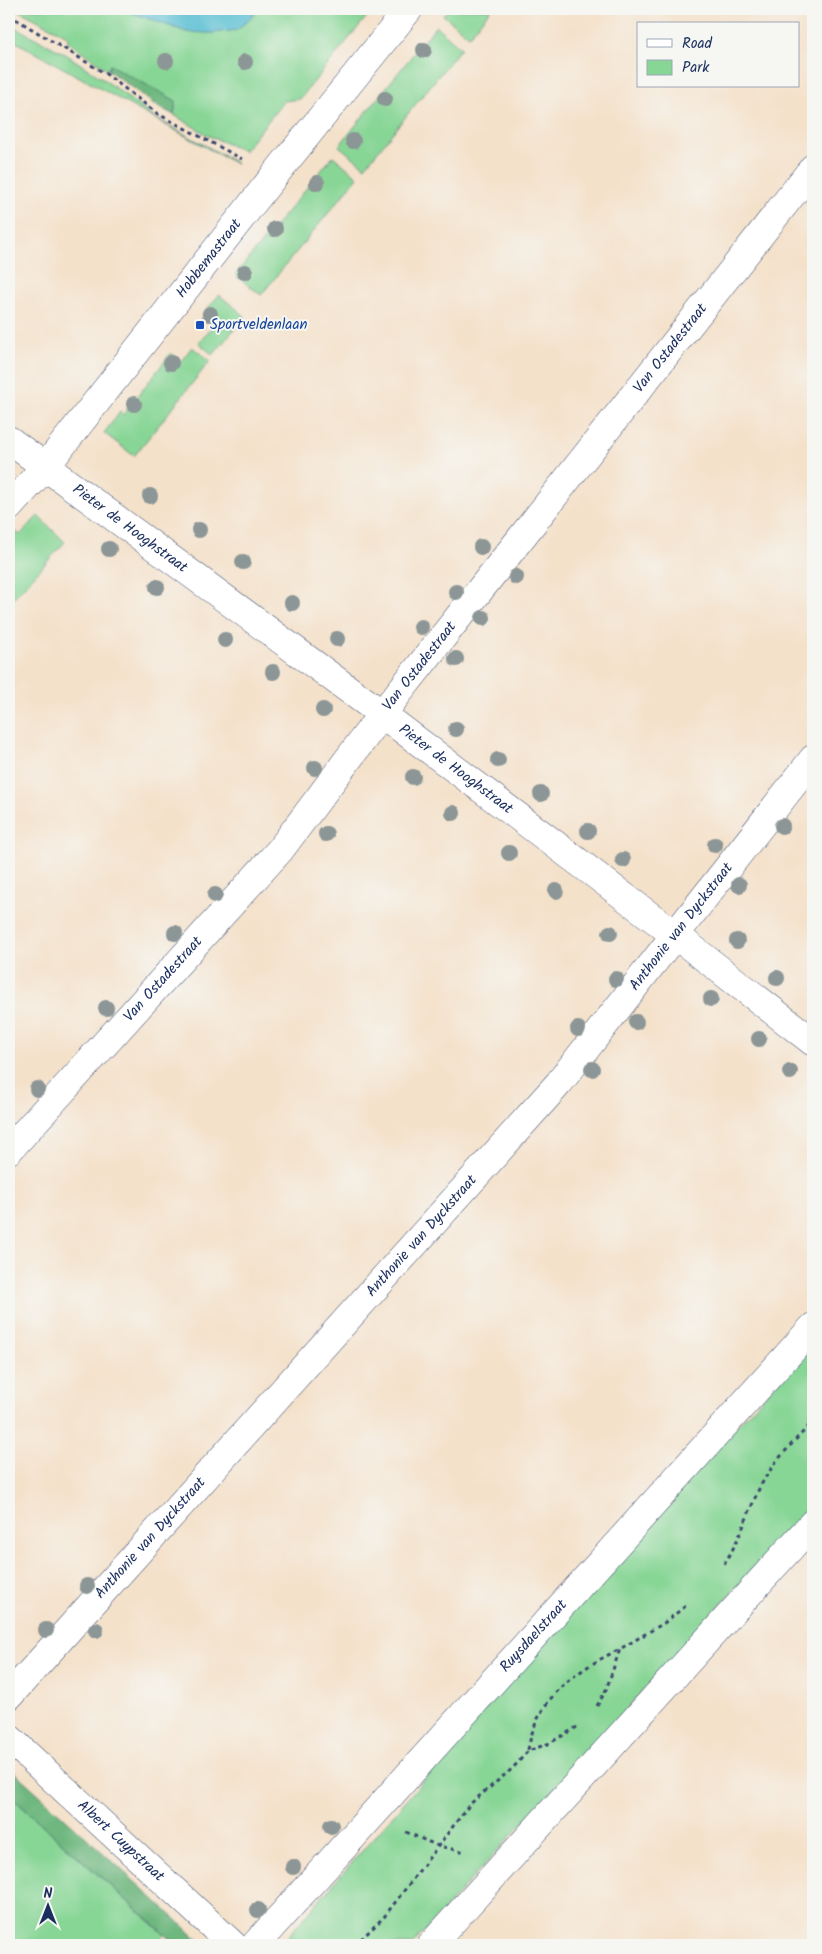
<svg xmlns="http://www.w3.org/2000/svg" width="822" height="1954" viewBox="0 0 822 1954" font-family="Kalam,sans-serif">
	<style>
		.green { fill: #88d696; stroke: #52827a }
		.forest { fill: #6eb77f; stroke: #44736e }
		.water { fill: #55bdd3; stroke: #387698 }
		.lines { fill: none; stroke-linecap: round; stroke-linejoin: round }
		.minor-casing { stroke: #3c4a6e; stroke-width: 29 }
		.path { stroke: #3c4a6e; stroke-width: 3; stroke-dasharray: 4 4; stroke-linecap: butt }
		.minor { stroke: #fff; stroke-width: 28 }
		.tree { fill: #8c9696 }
		.transit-dot { fill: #1a4fb4; stroke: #f6f6f2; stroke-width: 2 }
		.labels { text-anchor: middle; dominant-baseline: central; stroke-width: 4; stroke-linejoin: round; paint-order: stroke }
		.street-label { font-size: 15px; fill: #1b2f5e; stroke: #f6f6f2 }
		.transit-label { font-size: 15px; fill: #164399; stroke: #f6f6f2; text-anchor: start }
	</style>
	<rect width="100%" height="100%" fill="#f6f6f2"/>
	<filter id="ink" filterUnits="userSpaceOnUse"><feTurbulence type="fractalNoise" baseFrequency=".02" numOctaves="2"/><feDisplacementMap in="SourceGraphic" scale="10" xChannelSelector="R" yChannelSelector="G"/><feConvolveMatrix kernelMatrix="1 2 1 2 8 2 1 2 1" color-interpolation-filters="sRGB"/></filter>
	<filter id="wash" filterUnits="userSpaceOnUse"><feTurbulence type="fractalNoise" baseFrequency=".0096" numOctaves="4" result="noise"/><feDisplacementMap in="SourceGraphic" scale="20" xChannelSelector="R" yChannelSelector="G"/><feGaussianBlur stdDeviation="1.12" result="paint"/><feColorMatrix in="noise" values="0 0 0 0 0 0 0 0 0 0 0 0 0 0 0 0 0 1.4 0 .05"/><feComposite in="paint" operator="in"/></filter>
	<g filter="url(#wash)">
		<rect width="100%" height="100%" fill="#f4e1ca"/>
		<g class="green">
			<polygon points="16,9 121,9 187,32 212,33 237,30 260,9 373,9 300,99 284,101 244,151 209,136 174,115 176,101 110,65 108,70 67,41 69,37"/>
			<polygon points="449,9 491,9 469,36 443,15"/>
			<polygon points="9,24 67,55 106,81 152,116 237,163 236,164 9,38"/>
			<polygon points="436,26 461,48 365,167 339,146"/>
			<polygon points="333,156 358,177 261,295 235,275"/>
			<polygon points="219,295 245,316 213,355 199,343 214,324 202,315"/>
			<polygon points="192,347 210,361 134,456 104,433 120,412 123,415 171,353 181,361"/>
			<polygon points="38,516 65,542 9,603 9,530 11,527 20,535"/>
			<polygon points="813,1344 813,1503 412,1945 284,1945 282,1944 289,1935 667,1500"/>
			<polygon points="9,1795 165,1935 155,1945 9,1945"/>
		</g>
		<g class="forest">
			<polygon points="110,65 176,101 174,115 154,104 108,70"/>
			<polygon points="9,1767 204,1945 177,1945 9,1795"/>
		</g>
		<polygon class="water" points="121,9 260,9 237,30 212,33 187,32"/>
	</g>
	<g filter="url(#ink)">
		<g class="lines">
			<g class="minor-casing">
				<g id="minor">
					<path id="s1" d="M9,440L382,714L674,934L813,1042"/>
					<path id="s2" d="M9,507L46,466L274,176L409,9"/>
					<path id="s3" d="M9,1150L280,850L382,714L813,168"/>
					<path id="s4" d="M9,1696L559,1083L813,759"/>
					<path id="s5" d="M9,1738L233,1945"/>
					<path id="s6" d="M255,1945L813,1327"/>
					<polyline points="431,1945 813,1523"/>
				</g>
			</g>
			<g class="path">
				<polyline points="9,15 106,74 158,114 242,159"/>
				<path d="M724,1564C739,1541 747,1516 758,1491C771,1464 792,1443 813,1422"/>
				<polyline points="597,1706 606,1690 620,1649 664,1623 688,1604"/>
				<path d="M528,1750C537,1697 575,1671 620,1649"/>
				<polyline points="406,1832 438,1846 466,1852"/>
				<polyline points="355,1945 384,1917 470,1804 513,1768 528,1751 550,1743 577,1727"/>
			</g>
			<use href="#minor" class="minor"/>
		</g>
		<g class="tree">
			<circle cx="424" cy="50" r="8"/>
			<circle cx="166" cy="61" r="8"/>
			<circle cx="245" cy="62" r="8"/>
			<circle cx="385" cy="99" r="8"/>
			<circle cx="353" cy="141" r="8"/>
			<circle cx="317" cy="183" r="8"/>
			<circle cx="275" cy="229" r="8"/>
			<circle cx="245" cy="272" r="8"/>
			<circle cx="210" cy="314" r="8"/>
			<circle cx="171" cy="363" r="8"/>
			<circle cx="134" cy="404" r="8"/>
			<circle cx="150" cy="496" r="8"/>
			<circle cx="199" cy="530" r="8"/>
			<circle cx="481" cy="547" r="8"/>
			<circle cx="109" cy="549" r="8"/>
			<circle cx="243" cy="562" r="8"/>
			<circle cx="516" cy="577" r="8"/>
			<circle cx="157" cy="587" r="8"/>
			<circle cx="456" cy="592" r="8"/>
			<circle cx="292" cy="603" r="8"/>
			<circle cx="483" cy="618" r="8"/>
			<circle cx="421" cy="627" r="8"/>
			<circle cx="337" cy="639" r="8"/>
			<circle cx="225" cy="640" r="8"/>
			<circle cx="456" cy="659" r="8"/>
			<circle cx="273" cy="672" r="8"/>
			<circle cx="323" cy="710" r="8"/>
			<circle cx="456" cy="729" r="8"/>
			<circle cx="498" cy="760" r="8"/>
			<circle cx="315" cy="768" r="8"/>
			<circle cx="413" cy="777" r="8"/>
			<circle cx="541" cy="794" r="8"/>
			<circle cx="453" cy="813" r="8"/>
			<circle cx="782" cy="826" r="8"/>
			<circle cx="588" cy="831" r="8"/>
			<circle cx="326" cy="834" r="8"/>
			<circle cx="715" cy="845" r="8"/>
			<circle cx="509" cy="853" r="8"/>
			<circle cx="623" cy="860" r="8"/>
			<circle cx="739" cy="885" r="8"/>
			<circle cx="556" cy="891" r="8"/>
			<circle cx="215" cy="895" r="8"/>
			<circle cx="175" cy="933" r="8"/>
			<circle cx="610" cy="933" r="8"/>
			<circle cx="737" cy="941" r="8"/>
			<circle cx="777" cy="978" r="8"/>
			<circle cx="616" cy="979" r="8"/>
			<circle cx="711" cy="999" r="8"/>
			<circle cx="106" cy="1008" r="8"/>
			<circle cx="636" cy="1022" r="8"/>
			<circle cx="578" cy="1029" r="8"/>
			<circle cx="759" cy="1039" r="8"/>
			<circle cx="592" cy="1069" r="8"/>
			<circle cx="790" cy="1072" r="8"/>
			<circle cx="37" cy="1089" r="8"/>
			<circle cx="87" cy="1586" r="8"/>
			<circle cx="46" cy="1630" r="8"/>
			<circle cx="96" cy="1630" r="8"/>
			<circle cx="331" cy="1826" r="8"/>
			<circle cx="293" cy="1867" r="8"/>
			<circle cx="258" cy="1910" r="8"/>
		</g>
	</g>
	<rect class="transit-dot" x="195" y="320" width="10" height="10" rx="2.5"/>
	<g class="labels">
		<g class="street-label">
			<text stroke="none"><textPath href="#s2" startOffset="319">Hobbemastraat</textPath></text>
			<text stroke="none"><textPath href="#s3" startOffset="1040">Van Ostadestraat</textPath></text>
			<text stroke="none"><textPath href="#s1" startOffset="150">Pieter de Hooghstraat</textPath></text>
			<text stroke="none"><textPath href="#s3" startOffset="635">Van Ostadestraat</textPath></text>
			<text stroke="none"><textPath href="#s1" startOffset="555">Pieter de Hooghstraat</textPath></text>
			<text stroke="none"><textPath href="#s4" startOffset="1022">Anthonie van Dyckstraat</textPath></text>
			<text stroke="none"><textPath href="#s3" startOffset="230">Van Ostadestraat</textPath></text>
			<text stroke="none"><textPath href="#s4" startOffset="618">Anthonie van Dyckstraat</textPath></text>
			<text stroke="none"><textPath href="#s4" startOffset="212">Anthonie van Dyckstraat</textPath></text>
			<text stroke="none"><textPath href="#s6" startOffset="416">Ruysdaelstraat</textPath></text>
			<text stroke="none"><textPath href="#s5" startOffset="152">Albert Cuypstraat</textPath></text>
		</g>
		<g class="transit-label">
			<text x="210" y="325">Sportveldenlaan</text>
		</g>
	</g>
	<rect width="822" height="1954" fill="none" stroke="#f6f6f2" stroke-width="30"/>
	<rect x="637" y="22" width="162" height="65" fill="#f6f6f2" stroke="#9ea6b7"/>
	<rect x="647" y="39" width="25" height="8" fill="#ffffff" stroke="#9ea6b7"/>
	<text x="682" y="48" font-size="15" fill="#1b2f5e">Road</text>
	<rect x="647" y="60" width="25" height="15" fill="#88d696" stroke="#9ea6b7"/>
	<text x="682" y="72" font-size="15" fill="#1b2f5e">Park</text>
	<g transform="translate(48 1906)" stroke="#f6f6f2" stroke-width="4" paint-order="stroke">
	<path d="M0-4L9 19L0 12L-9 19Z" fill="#1b2f5e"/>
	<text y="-8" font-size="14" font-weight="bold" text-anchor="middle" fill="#1b2f5e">N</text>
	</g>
</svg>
